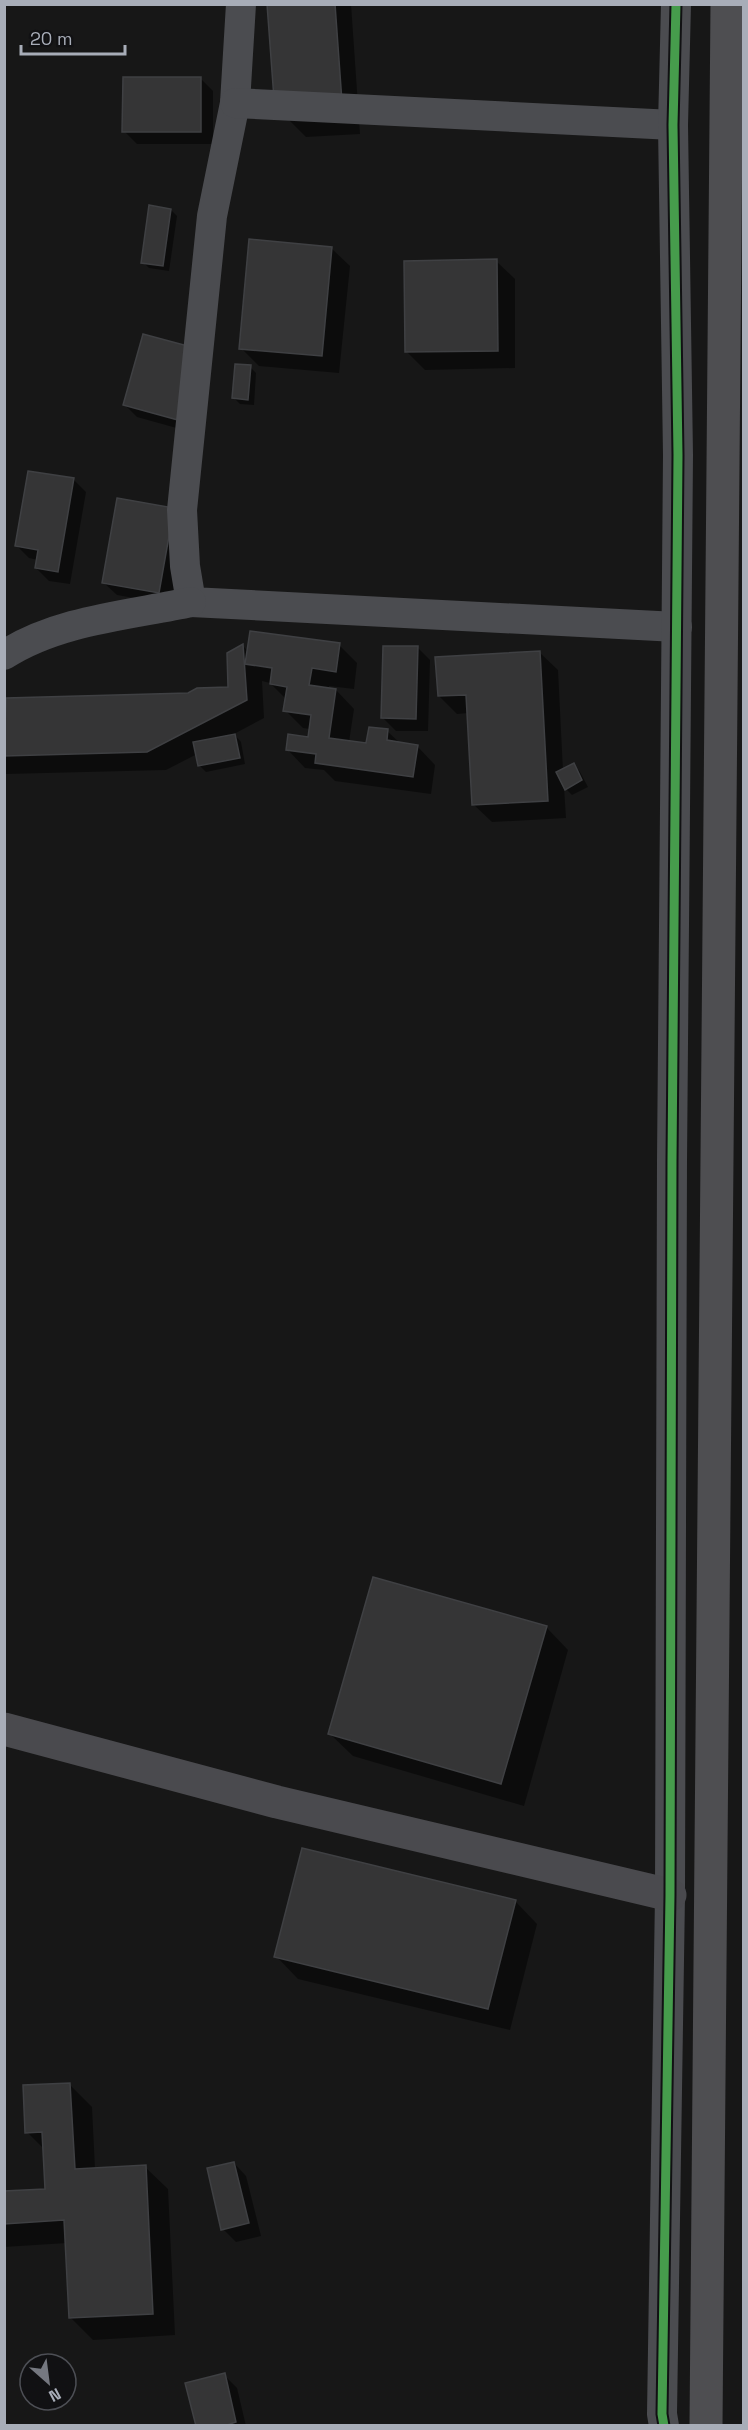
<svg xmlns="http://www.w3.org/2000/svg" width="748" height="2430" viewBox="0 0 748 2430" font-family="'Space Grotesk',sans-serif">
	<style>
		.shadow { fill: #0007 }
		.building { fill: #353536; stroke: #3f4043; stroke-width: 1.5 }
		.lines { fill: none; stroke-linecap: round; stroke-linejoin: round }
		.street { stroke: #4b4c50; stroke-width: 30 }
		.secondary { stroke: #4a4a4e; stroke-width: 33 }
		.highway { stroke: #4e4e51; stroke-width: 33 }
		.cycleway-casing { stroke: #111113; stroke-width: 13 }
		.cycleway { stroke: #469c4c; stroke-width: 9 }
	</style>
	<rect width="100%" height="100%" fill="#171717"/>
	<g class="shadow">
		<polygon points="268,4 351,4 360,134 306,137 288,119"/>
		<polygon points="200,78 213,91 213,144 137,144 124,131"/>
		<polygon points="171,210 177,216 169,271 149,268 143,262"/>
		<polygon points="331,248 350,266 339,373 259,366 241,348"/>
		<polygon points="496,261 515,279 515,368 425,370 406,351"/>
		<polygon points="144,336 191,432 137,417 124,404"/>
		<polygon points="250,367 256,373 254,405 240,404 234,398"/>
		<polygon points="74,480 86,492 70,584 49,581 36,568 38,560 29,558 17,546"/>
		<polygon points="186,522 172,605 117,595 104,583"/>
		<polygon points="339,645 357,663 354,689 329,686 329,689 336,690 354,709 349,742 368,745 387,731 401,744 417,746 435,765 431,794 335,781 324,770 305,768 287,749 309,738 310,729 303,728 285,710 286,699 270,683 262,681 264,718 234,734 241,742 245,764 206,772 200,766 197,754 166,770 6,774 4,772 4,700 6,699 189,694 229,688 228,653 243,646 248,651"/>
		<polygon points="418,648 430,660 428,731 396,731 383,718"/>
		<polygon points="539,652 558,670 563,771 574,765 580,772 588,787 572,795 564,787 566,818 492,822 473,804 468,713 457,714 439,696"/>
		<polygon points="546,1627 568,1650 524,1806 353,1756 330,1734"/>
		<polygon points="515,1901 537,1924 510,2030 298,1979 276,1956"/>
		<polygon points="70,2085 92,2107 95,2169 145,2167 168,2189 175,2335 93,2340 70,2317 67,2243 4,2247 4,2192 46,2190 45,2150 27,2132"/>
		<polygon points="234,2163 246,2176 261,2236 236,2242 223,2229"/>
		<polygon points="224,2375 237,2388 246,2426 197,2426"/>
	</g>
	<g class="building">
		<polygon points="267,4 335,4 343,116 274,99"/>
		<polygon points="123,77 201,77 201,132 122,132"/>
		<polygon points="149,205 171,209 163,266 141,263"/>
		<polygon points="249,239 332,247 322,356 239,349"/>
		<polygon points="497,259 498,351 405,352 404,261"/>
		<polygon points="143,334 199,349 178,420 123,405"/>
		<polygon points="235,364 251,365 248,400 232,398"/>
		<polygon points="28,471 74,478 58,572 35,568 38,550 15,546"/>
		<polygon points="117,498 174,508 159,593 102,583"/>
		<polygon points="250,631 340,643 336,672 312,668 309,685 336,689 329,738 366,743 369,727 388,729 387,740 418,745 413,777 315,763 316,754 286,750 288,734 308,737 311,715 283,711 287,687 270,684 272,668 245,664"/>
		<polygon points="243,644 247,700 147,752 4,756 6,698 188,693 197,688 228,687 227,653"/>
		<polygon points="383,646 418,646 416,719 381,718"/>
		<polygon points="540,651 548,801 472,805 466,695 438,696 435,657"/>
		<polygon points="235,734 240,758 198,766 193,742"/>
		<polygon points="574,763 582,780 565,790 556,772"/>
		<polygon points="373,1577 547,1626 501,1784 328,1734"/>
		<polygon points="302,1848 516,1900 488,2009 274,1957"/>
		<polygon points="70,2083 75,2169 146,2165 153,2314 69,2318 64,2220 4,2224 4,2191 45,2189 42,2132 25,2133 23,2085"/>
		<polygon points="234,2162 249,2223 221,2230 207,2168"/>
		<polygon points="225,2373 236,2422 224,2426 196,2426 185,2383"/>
	</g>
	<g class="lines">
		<g class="street">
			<polyline points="241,4 235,103 212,216 182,510 185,566 191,602 677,627"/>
			<polyline points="235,103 673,125"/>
			<path d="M4,655C58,620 130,615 191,602"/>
			<polyline points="664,2426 662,2414 670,1895 672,1161 678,455 673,125 676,4"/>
		</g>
		<polyline class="secondary" points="4,1729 277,1802 670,1895"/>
		<polyline class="highway" points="706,2426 727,4"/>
		<g class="cycleway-casing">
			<polyline id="cycleway" points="664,2426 662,2414 670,1895 672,1161 678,455 673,125 676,4"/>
		</g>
		<use href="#cycleway" class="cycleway"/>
	</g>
	<rect width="748" height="2430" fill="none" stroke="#a8adb8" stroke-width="12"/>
	<g transform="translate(48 2382) rotate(152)"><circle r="28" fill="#111113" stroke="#4d4f55" stroke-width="1.5"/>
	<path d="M0-4.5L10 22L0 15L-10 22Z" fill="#757880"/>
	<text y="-9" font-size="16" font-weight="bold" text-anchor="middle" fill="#a8adb8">N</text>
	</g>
	<path d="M21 45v9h104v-9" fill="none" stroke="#a8adb8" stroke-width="3"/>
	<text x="30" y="45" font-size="18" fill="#a8adb8" stroke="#111113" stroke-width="4.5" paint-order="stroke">20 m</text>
</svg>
